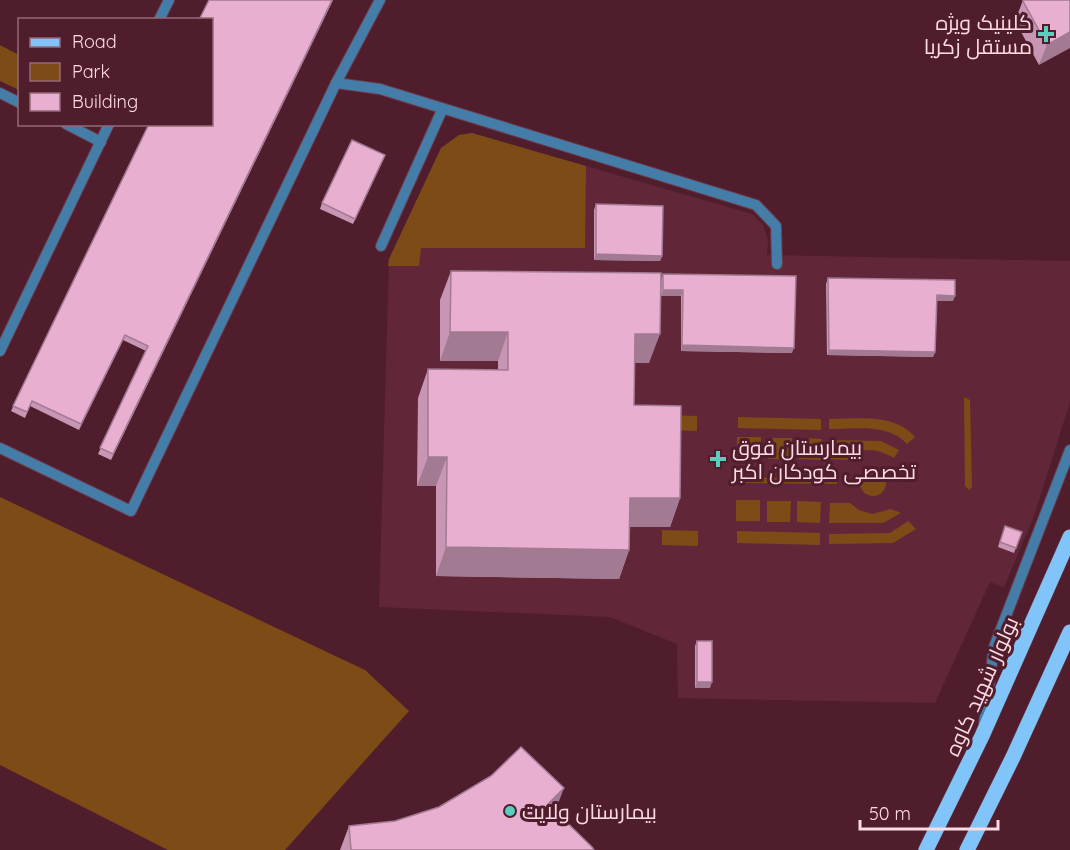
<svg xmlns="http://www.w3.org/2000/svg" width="1070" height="850" viewBox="0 0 1070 850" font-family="Quicksand,Cairo,sans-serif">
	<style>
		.built { fill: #612739 }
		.green { fill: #7c4b16 }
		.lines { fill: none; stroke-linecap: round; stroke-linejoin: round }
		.lane-casing { stroke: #6c3b4a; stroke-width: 12 }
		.primary-casing { stroke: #6c3b4a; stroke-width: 16 }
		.lane { stroke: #437da8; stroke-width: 10 }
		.primary { stroke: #80c4f9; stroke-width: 15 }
		.wall { fill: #c896b4 }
		.shaded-wall { fill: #a27a92 }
		.building { fill: #e8afd1; stroke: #a27a92; stroke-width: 1.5 }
		.poi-dot { fill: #59cebe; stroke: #501d2d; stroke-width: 2 }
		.labels { text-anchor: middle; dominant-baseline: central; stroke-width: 6; stroke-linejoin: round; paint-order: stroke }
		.poi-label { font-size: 21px; fill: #fddbe2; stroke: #501d2d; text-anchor: start }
		.street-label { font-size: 21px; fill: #fddbe2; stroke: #501d2d }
	</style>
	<rect width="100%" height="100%" fill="#501d2d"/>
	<polygon class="built" points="472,133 752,214 763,225 768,240 767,255 1070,261 1070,402 1034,516 1013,566 1004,587 990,582 935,703 678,698 677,644 610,617 379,607 389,259 441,148 459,135"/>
	<g class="green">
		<polygon points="0,45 19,55 19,90 0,81"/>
		<polygon points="472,133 586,166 585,248 421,248 419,266 388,266 389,259 441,148 459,135"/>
		<polygon points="964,397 970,400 972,487 969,490 965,486"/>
		<polygon points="662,415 697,416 697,431 661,430"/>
		<polygon points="738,417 821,419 821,430 738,428"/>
		<path d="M829,419C858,419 894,413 915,437L907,444C889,423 853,429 829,429Z"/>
		<rect x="737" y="437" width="24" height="21"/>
		<rect x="768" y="438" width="24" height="21"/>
		<polygon points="798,438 822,439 822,460 798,459"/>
		<path d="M829,440L881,441L899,450L894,458C878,449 861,445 847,460L829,459Z"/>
		<circle cx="873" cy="483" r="13"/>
		<polygon points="741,477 837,479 837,484 741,483"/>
		<polygon points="0,497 365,670 409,711 285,850 168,850 0,765"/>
		<rect x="736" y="500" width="24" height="21"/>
		<polygon points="767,501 791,501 790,522 767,522"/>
		<polygon points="797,501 821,502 820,523 797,522"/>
		<polygon points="830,503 850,503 859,510 872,514 891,509 901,513 883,523 829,523"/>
		<polygon points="908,521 916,529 893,543 829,544 829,534 890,533"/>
		<polygon points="662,530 698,531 698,546 662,545"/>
		<polygon points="737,531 820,533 820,545 737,543"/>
	</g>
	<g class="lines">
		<g class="lane-casing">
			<g id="lane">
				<polyline points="159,20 169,0"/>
				<polyline points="336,83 380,89 756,205 776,226 777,264"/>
				<polyline points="0,93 20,103"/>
				<polyline points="66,124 101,142"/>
				<polyline points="381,246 442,110"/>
				<polyline points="0,351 109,124"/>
				<polyline points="0,448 131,511 336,83 380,0"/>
				<polyline points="984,723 994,647 1070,450"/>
			</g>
		</g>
		<g class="primary-casing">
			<g id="primary">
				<polyline points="926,850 982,736 1070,537"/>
				<polyline points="967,850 1013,757 1070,632"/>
			</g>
		</g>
		<use href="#lane" class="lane"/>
		<use href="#primary" class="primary"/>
	</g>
	<g class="wall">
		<polygon points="209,0 333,0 111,460 98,454 146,351 123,340 79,430 30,406 25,418 11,411"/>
		<polygon points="1023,0 1070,0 1039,65 1015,21"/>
		<polygon points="383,160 353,224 320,209 322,203"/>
		<polygon points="596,204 662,256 660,261 594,260 594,210"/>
		<polygon points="451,271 649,363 634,363 634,405 680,498 670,527 630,527 629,550 619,579 436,576 436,486 417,486 418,398 428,369 498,370 498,361 440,361 440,300"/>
		<polygon points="663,274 792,353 681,351 681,296 661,296 661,280"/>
		<polygon points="828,278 953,301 937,301 935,352 933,357 827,355 826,284"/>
		<polygon points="1005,526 1022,532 1014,553 998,547"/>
		<polygon points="697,641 710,688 695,688 695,646"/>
		<polygon points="555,811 594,850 340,850 349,826"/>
	</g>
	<g class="shaded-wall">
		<polygon points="332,0 333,0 111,460 113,454"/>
		<polygon points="1070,32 1070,48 1039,65 1047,45"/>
		<polygon points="596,254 662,256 660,261 594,260"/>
		<polygon points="663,290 683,290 681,296 661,296"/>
		<polygon points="937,295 955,296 953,301 935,301"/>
		<polygon points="450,332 508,332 498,361 440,361"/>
		<polygon points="635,334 660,334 649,363 624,363"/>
		<polygon points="125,335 123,340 79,430 81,424"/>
		<polygon points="682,345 794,348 792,353 681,351"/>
		<polygon points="829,350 935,352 933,357 827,355"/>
		<polygon points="428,457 447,457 436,486 417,486"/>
		<polygon points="630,498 680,498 670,527 619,527"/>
		<polygon points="446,547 629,550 619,579 436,576"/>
		<polygon points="697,682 712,682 710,688 695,688"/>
		<polygon points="564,788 553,817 548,804"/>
	</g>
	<g class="building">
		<polygon points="209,0 332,0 113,454 100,448 148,346 125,335 81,424 32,401 27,412 13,406 149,124 212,124 212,20 199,20"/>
		<polygon points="1023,0 1070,0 1070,32 1047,45 1023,1"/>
		<polygon points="352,140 385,155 355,219 322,203"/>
		<polygon points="596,204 663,206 662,256 596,254"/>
		<polygon points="451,271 661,273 660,334 635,334 634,405 681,406 680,498 630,498 629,550 446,547 447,457 428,457 428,369 508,370 508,332 450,332"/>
		<polygon points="663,274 796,276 794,348 682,345 683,290 663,290"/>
		<polygon points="828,278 955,280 955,296 937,295 935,352 829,350"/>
		<polygon points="1005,526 1022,532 1016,548 1000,542"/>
		<rect x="697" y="641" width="15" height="41"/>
		<polygon points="521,747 564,788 548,804 592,847 594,850 351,850 349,826 395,821 439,807 491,776"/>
	</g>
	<g class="poi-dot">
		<path d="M1043 25h6v6h6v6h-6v6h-6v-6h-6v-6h6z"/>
		<path d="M715 450h6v6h6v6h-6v6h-6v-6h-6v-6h6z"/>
		<circle cx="510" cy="811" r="6"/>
	</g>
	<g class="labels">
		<g class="poi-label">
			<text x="1032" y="22" text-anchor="end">کلینیک ویژه<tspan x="1032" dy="24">مستقل زکریا</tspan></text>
			<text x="732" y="447">بیمارستان فوق<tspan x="732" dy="24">تخصصی کودکان اکبر</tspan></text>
			<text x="522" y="811">بیمارستان ولایت</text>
		</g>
		<g class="street-label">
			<text transform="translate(981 686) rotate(-66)">بولوار شهید کاوه</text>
		</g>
	</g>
	<rect x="18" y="18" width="195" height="108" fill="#501d2d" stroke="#956975" stroke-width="1.5"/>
	<rect x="30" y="38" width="30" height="9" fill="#80c4f9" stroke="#956975" stroke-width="1.5"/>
	<text x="72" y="48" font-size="18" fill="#fddbe2">Road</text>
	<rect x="30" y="63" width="30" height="18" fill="#7c4b16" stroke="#956975" stroke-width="1.5"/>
	<text x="72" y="78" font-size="18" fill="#fddbe2">Park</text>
	<rect x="30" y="93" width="30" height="18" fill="#e8afd1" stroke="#956975" stroke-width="1.5"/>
	<text x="72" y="108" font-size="18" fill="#fddbe2">Building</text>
	<path d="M860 820v9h138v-9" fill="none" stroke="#fddbe2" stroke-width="3"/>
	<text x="869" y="820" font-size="18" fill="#fddbe2" stroke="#501d2d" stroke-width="4.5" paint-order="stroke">50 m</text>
</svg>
